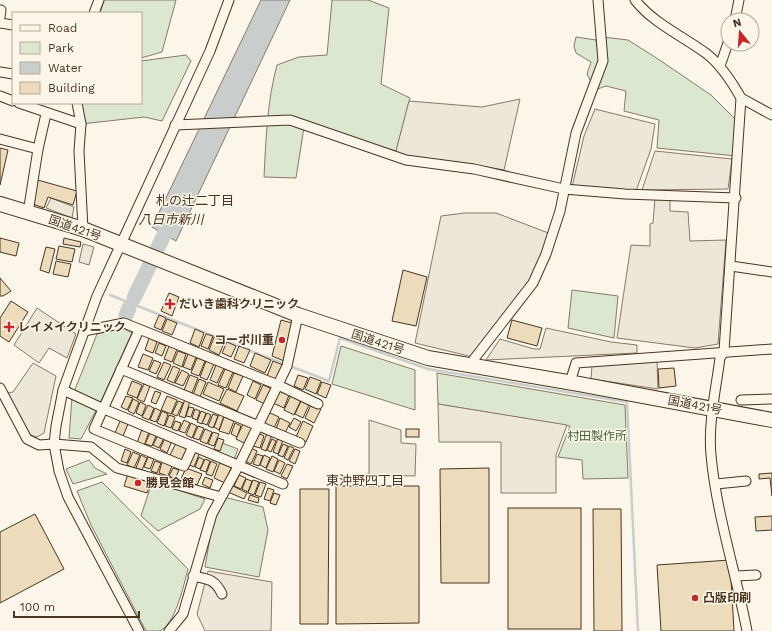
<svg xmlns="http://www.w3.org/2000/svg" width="772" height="631" viewBox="0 0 772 631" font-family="'Work Sans','Noto Sans JP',sans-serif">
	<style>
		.green { fill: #dce7d0; stroke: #887966 }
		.parking { fill: #ede7d9; stroke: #887966 }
		.water { fill: #c9cecd; stroke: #887966 }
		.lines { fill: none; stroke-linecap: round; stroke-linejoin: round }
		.stream { stroke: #c9cecd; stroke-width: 2.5 }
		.river { stroke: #c9cecd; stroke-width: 15 }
		.building { fill: #ecdcbc; stroke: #4a3520 }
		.minor-casing { stroke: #4a3520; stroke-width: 11 }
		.highway-casing { stroke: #4a3520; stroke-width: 16 }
		.minor { stroke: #fbf6e9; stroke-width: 9 }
		.highway { stroke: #fbf6e9; stroke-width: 14 }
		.poi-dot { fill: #c62828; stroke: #fbf6e9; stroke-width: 1.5 }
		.labels { text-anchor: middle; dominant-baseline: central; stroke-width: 3; stroke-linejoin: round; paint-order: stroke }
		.street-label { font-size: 12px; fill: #4a3520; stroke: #fbf6e9 }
		.poi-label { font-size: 12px; font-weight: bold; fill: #4a3520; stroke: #fbf6e9; text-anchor: start }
		.park-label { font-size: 12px; fill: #436837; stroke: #fbf6e9 }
		.neighbourhood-label { font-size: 13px; fill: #4a3520; stroke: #fbf6e9 }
		.water-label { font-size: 13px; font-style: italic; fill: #4a3520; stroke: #fbf6e9 }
	</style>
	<rect width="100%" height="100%" fill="#fbf6e9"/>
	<g class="green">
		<polygon points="104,0 176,0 162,52 141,58 141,13 100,13"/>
		<path d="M332,0H368L389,8L381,84L410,98L396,151L293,121L304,127L296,178L264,177C266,139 267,102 277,65L299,57L327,55Z"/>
		<polygon points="576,37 596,40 598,53 603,61 593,86 587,74 591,62 576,53 574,46"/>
		<polygon points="603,37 628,40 658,59 711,95 738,122 736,156 657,148 659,120 624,111 626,91 606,86 595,90"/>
		<polygon points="186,55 191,61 162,121 144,117 81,124 77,103 141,103 141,61"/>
		<polygon points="572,290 618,296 614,338 568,328"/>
		<polygon points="123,328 132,333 102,399 81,439 69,438 72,397 97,334"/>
		<polygon points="341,346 415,370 415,410 332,384"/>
		<polygon points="437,373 625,405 628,478 583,479 582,460 558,457 570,426 438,404"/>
		<polygon points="222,443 238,449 234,460 216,454"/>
		<polygon points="89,460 95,468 107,474 73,484 66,469"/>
		<path d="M102,482L188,569C184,584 175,626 159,631C156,631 150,631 146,631L91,525L77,491Z"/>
		<polygon points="151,485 163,488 169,487 205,499 200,509 158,531 141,516"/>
		<polygon points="224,497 263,507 268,530 259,577 205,567 214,514"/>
	</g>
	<g class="parking">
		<polygon points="520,99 504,170 457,162 406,157 396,151 409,101 482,107"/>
		<polygon points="595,109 655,124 651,149 636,191 572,187 584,136"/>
		<polygon points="655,151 732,159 728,189 642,190"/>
		<polygon points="51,198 74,207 72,218 46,208"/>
		<polygon points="655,198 670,200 670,211 688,212 690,241 726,240 718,344 695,348 617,338 631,245 650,246 650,224 653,223"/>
		<polygon points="465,213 496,213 551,234 528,283 473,357 415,343 441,216"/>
		<polygon points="83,244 94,247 89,265 79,262"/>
		<polygon points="37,308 76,334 67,358 49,348 39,363 14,345"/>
		<polygon points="546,328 611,342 637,345 637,353 486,360 500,339 534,349 540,349"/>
		<polygon points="657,361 658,389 591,379 592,366"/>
		<polygon points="33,363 56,376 44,433 37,437 30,435 8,393 13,392"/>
		<polygon points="438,404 567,425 556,455 556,493 501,493 501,442 439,442"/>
		<polygon points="369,420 401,430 401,443 416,444 415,476 369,475"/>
		<polygon points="208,571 272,582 271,631 205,631 197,614"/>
	</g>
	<polygon class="water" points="261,0 290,0 176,241 152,227"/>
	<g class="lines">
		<g class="stream">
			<polyline points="110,295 241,347"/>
			<polyline points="248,350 329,381 340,338 428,369 627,402 638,631"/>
		</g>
		<g class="river">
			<polyline points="134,298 173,216"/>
			<polyline points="126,315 129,308"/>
		</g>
	</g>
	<g class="building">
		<polygon points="0,148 8,150 0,185"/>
		<polygon points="34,179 77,191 73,205 48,197 44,208 27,202"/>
		<polygon points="0,238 19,243 16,256 0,252"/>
		<polygon points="64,238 81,242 80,247 63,244"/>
		<polygon points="59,246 75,249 72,262 56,259"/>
		<polygon points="46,247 55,249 49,273 40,270"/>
		<polygon points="56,261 71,264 68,277 53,274"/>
		<polygon points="403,270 427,277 416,326 392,321"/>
		<polygon points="0,278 11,291 3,296 0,296"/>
		<polygon points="169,293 179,297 172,316 161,311"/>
		<polygon points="11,301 28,312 9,342 0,336 0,318"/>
		<polygon points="159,315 166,318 161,330 154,327"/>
		<polygon points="167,319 177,323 172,335 162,331"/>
		<polygon points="281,320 292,323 284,361 272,356"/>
		<polygon points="512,320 542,328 537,346 507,338"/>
		<polygon points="195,329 204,333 199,347 190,343"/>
		<polygon points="206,334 213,336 208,349 201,346"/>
		<polygon points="214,337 225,341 219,355 209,350"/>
		<polygon points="149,338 157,342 153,353 145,350"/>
		<polygon points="227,342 236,346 231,357 222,353"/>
		<polygon points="159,343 166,346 162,356 155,353"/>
		<polygon points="169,346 177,349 172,362 164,359"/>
		<polygon points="239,346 250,350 244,363 234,359"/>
		<polygon points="178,351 186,354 182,367 173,363"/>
		<polygon points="255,353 271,360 265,373 250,366"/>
		<polygon points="143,354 153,358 148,370 138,367"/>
		<polygon points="188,354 196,357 191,370 183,367"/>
		<polygon points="197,358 205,361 199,376 191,373"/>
		<polygon points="154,360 161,363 156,374 149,371"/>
		<polygon points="206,361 214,364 207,380 200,377"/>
		<polygon points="273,361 283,365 277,380 267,376"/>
		<polygon points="164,362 171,365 164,380 157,377"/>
		<polygon points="216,365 224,368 217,383 210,380"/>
		<polygon points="173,366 180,369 174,383 167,380"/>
		<polygon points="674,368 676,386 659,388 658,369"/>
		<polygon points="225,369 233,372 226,388 218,385"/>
		<polygon points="182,370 189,374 183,386 175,383"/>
		<polygon points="234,373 243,376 236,392 228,388"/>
		<polygon points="190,375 198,378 192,393 184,390"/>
		<polygon points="298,375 308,378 303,390 294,386"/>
		<polygon points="310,377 321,381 316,394 305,389"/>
		<polygon points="199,379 206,382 200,397 193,395"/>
		<polygon points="132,381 142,385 137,398 127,394"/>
		<polygon points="253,381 261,385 255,399 247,395"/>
		<polygon points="208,382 224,389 219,401 203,394"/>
		<polygon points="322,382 331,385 326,398 317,394"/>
		<polygon points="144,384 150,386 144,402 137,399"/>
		<polygon points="263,385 272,389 265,404 256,400"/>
		<polygon points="227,389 244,396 237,411 220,403"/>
		<polygon points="155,391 161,393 156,404 151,402"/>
		<polygon points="279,391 289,395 284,408 273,403"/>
		<polygon points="291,395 301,400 294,415 284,410"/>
		<polygon points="126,396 133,398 127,410 121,407"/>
		<polygon points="167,396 177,400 171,414 161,410"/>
		<polygon points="133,399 139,402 134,414 128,411"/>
		<polygon points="185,399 190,401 185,418 179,416"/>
		<polygon points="178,401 183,403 177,416 172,414"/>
		<polygon points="301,401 309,405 303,418 295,414"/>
		<polygon points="140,402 146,405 142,416 136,413"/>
		<polygon points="148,405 154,408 149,420 142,417"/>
		<polygon points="311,405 321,409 314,423 305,418"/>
		<polygon points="189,407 194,408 191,417 186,416"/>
		<polygon points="155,408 161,411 156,422 150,420"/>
		<polygon points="195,409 200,411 197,420 192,418"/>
		<polygon points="162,411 168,414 164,426 157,423"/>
		<polygon points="201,411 206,413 202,424 197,422"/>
		<polygon points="268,412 279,417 274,428 263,423"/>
		<polygon points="207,413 211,415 207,425 202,423"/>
		<polygon points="213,414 218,416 213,428 208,426"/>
		<polygon points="219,414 224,416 219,430 214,427"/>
		<polygon points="169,415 175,417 171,428 165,426"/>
		<polygon points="224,417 234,421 229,434 219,431"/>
		<polygon points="280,418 290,423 285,433 276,429"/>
		<polygon points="294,418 301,422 296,431 289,427"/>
		<polygon points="184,420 190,423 185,433 179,431"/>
		<polygon points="120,421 128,424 123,436 115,433"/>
		<polygon points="175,421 181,423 178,431 172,429"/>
		<polygon points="303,421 313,426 306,442 296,437"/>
		<polygon points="191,423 197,426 192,438 186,435"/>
		<polygon points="235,423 241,426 237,437 231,434"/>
		<polygon points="243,424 253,428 246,444 236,439"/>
		<polygon points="198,426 204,428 199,440 193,438"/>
		<polygon points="142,429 149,432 144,446 137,443"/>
		<polygon points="205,429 212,432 207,444 200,441"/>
		<rect x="406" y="429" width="13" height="8"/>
		<polygon points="213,432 219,434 214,446 208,444"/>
		<polygon points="150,433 156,436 152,446 145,444"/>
		<polygon points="258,433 264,436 260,448 253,446"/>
		<polygon points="267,433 272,435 266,451 261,449"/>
		<polygon points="158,435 164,438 159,448 153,445"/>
		<polygon points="165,438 172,441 167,453 160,449"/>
		<polygon points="218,438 224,440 220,451 214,449"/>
		<polygon points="278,438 283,440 278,454 273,452"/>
		<polygon points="272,439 276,441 271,452 267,450"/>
		<polygon points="176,443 188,448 182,461 170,455"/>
		<polygon points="283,444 288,446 283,457 278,455"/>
		<polygon points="289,446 294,448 288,460 284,458"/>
		<polygon points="251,448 257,451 251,464 245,461"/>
		<polygon points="125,449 131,452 127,463 121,461"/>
		<polygon points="194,449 200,452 194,467 187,464"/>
		<polygon points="295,449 300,451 295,464 289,461"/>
		<polygon points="133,452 140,455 134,468 127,465"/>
		<polygon points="257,454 263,456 259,466 253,464"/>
		<polygon points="141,455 147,458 142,470 136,468"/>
		<polygon points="264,455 270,458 266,468 260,465"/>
		<polygon points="272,456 278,459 273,472 266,469"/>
		<polygon points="148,457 154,459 150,469 144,467"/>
		<polygon points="199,457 204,460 200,469 195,467"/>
		<polygon points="205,459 210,461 206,472 200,470"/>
		<polygon points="279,460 285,463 280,474 274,471"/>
		<polygon points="155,461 161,463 157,473 151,471"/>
		<polygon points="211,461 217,464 212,476 206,474"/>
		<polygon points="162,462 172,466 168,476 159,473"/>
		<polygon points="220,462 232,466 225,483 214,478"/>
		<polygon points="287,464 293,466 287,479 281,476"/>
		<polygon points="173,468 179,470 175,479 169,476"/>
		<polygon points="186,468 202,474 197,485 181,479"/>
		<polygon points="489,468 489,583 441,583 440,469"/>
		<polygon points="772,473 772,496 770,478 759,479 759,474"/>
		<polygon points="128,474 151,481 147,493 124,486"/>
		<polygon points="239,475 246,478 241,489 234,486"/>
		<polygon points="205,477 213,480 210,488 202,484"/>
		<polygon points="246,479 252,481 248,492 242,489"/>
		<polygon points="253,480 259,482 254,495 248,493"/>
		<polygon points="260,482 266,484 261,497 255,495"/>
		<polygon points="231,485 247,493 244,499 228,492"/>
		<polygon points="336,486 419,486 419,623 336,624"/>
		<polygon points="268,488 274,490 270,501 264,499"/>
		<polygon points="300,489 329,489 328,624 300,624"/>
		<polygon points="274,493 280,495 276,505 270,503"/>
		<polygon points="250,495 259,498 258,503 248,500"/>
		<rect x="508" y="508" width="73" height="121"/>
		<polygon points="593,509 621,509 622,631 594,631"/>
		<polygon points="35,514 64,569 0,603 0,532"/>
		<polygon points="772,516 772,530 756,531 755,517"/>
		<polygon points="730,560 734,631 661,631 657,565"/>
	</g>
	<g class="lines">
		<g class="minor-casing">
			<g id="minor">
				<path d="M635,0C654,24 683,36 707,54C722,66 732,82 741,98L724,351L720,358C716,389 708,423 711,455C716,512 736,573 747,631"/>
				<polyline points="94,13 99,0"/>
				<polyline points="0,17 1,10"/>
				<polyline points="735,20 739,0"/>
				<polyline points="0,23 13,25"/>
				<polyline points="720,66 728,43"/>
				<polyline points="0,72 13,74"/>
				<polyline points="0,96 13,101"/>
				<polyline points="741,98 772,115"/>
				<polyline points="19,103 81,124"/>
				<polyline points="77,103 81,124 79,151 83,229"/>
				<polyline points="175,125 290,120 406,160 474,169 564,189 625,194 736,198"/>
				<polyline points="0,139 38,149 28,213"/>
				<polyline points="38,149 46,114"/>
				<polyline points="731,266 772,272"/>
				<polyline points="139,330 94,429 184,466 193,446"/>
				<polyline points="84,331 124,323 278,385 318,404"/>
				<polyline points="477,366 474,359 533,283 546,254 560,211 576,133 603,61 598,0"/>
				<polyline points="121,369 300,443"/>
				<polyline points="570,382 576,363 772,349"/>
				<polyline points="0,388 27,439 39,445 54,444 91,447 117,468 221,497"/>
				<polyline points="63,390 104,409 283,484"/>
				<polyline points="741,400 772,399"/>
				<polyline points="716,484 746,481"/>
				<path d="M193,576C208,579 215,579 222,594"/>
				<polyline points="736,576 756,575"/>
				<polyline points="139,631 68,497 59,471 54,444 56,426 63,390 97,296 210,51 229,0"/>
				<polyline points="169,631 183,614 212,514 239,465 287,366 298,315"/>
			</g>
		</g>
		<g class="highway-casing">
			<polyline id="highway" points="0,204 83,229 298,315 428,358 579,384 772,420"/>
		</g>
		<use href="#minor" class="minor"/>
		<use href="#highway" class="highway"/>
	</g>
	<g class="poi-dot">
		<path d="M168 298h4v4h4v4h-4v4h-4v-4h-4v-4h4z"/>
		<path d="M7 321h4v4h4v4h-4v4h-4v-4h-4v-4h4z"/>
		<circle cx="282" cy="340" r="4"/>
		<circle cx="138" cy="483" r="4"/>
		<circle cx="695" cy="598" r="4"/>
	</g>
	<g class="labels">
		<g class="street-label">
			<text transform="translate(75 228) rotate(19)">国道421号</text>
			<text transform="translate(378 342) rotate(18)">国道421号</text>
			<text transform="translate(695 405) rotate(11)">国道421号</text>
		</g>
		<g class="poi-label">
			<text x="179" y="304">だいき歯科クリニック</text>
			<text x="18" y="327">レイメイクリニック</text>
			<text x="274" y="340" text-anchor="end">コーポ川重</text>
			<text x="146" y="483">勝見会館</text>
			<text x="703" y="598">凸版印刷</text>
		</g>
		<g class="park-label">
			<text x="597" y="436">村田製作所</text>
		</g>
		<g class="neighbourhood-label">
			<text x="195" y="200">札の辻二丁目</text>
			<text x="365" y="480">東沖野四丁目</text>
		</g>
		<g class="water-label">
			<text x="171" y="219">八日市新川</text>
		</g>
	</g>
	<rect x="12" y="12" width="130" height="92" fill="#fbf6e9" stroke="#b4a999"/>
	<rect x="20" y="25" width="20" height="6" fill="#fbf6e9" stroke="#b4a999"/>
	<text x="48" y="32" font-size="12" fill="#4a3520">Road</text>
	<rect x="20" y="42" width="20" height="12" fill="#dce7d0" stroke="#b4a999"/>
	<text x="48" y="52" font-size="12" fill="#4a3520">Park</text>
	<rect x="20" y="62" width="20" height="12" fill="#c9cecd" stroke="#b4a999"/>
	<text x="48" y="72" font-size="12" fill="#4a3520">Water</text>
	<rect x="20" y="82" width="20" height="12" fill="#ecdcbc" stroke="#b4a999"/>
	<text x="48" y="92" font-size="12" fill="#4a3520">Building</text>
	<g transform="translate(740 32) rotate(343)"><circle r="19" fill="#fbf6e9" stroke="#b4a999"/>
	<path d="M0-3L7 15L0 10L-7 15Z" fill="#c62828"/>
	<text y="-6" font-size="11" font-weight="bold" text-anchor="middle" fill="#4a3520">N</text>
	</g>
	<path d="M14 611v6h125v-6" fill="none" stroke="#4a3520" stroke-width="2"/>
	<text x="20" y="611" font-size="12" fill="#4a3520" stroke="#fbf6e9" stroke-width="3" paint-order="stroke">100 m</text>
</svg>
